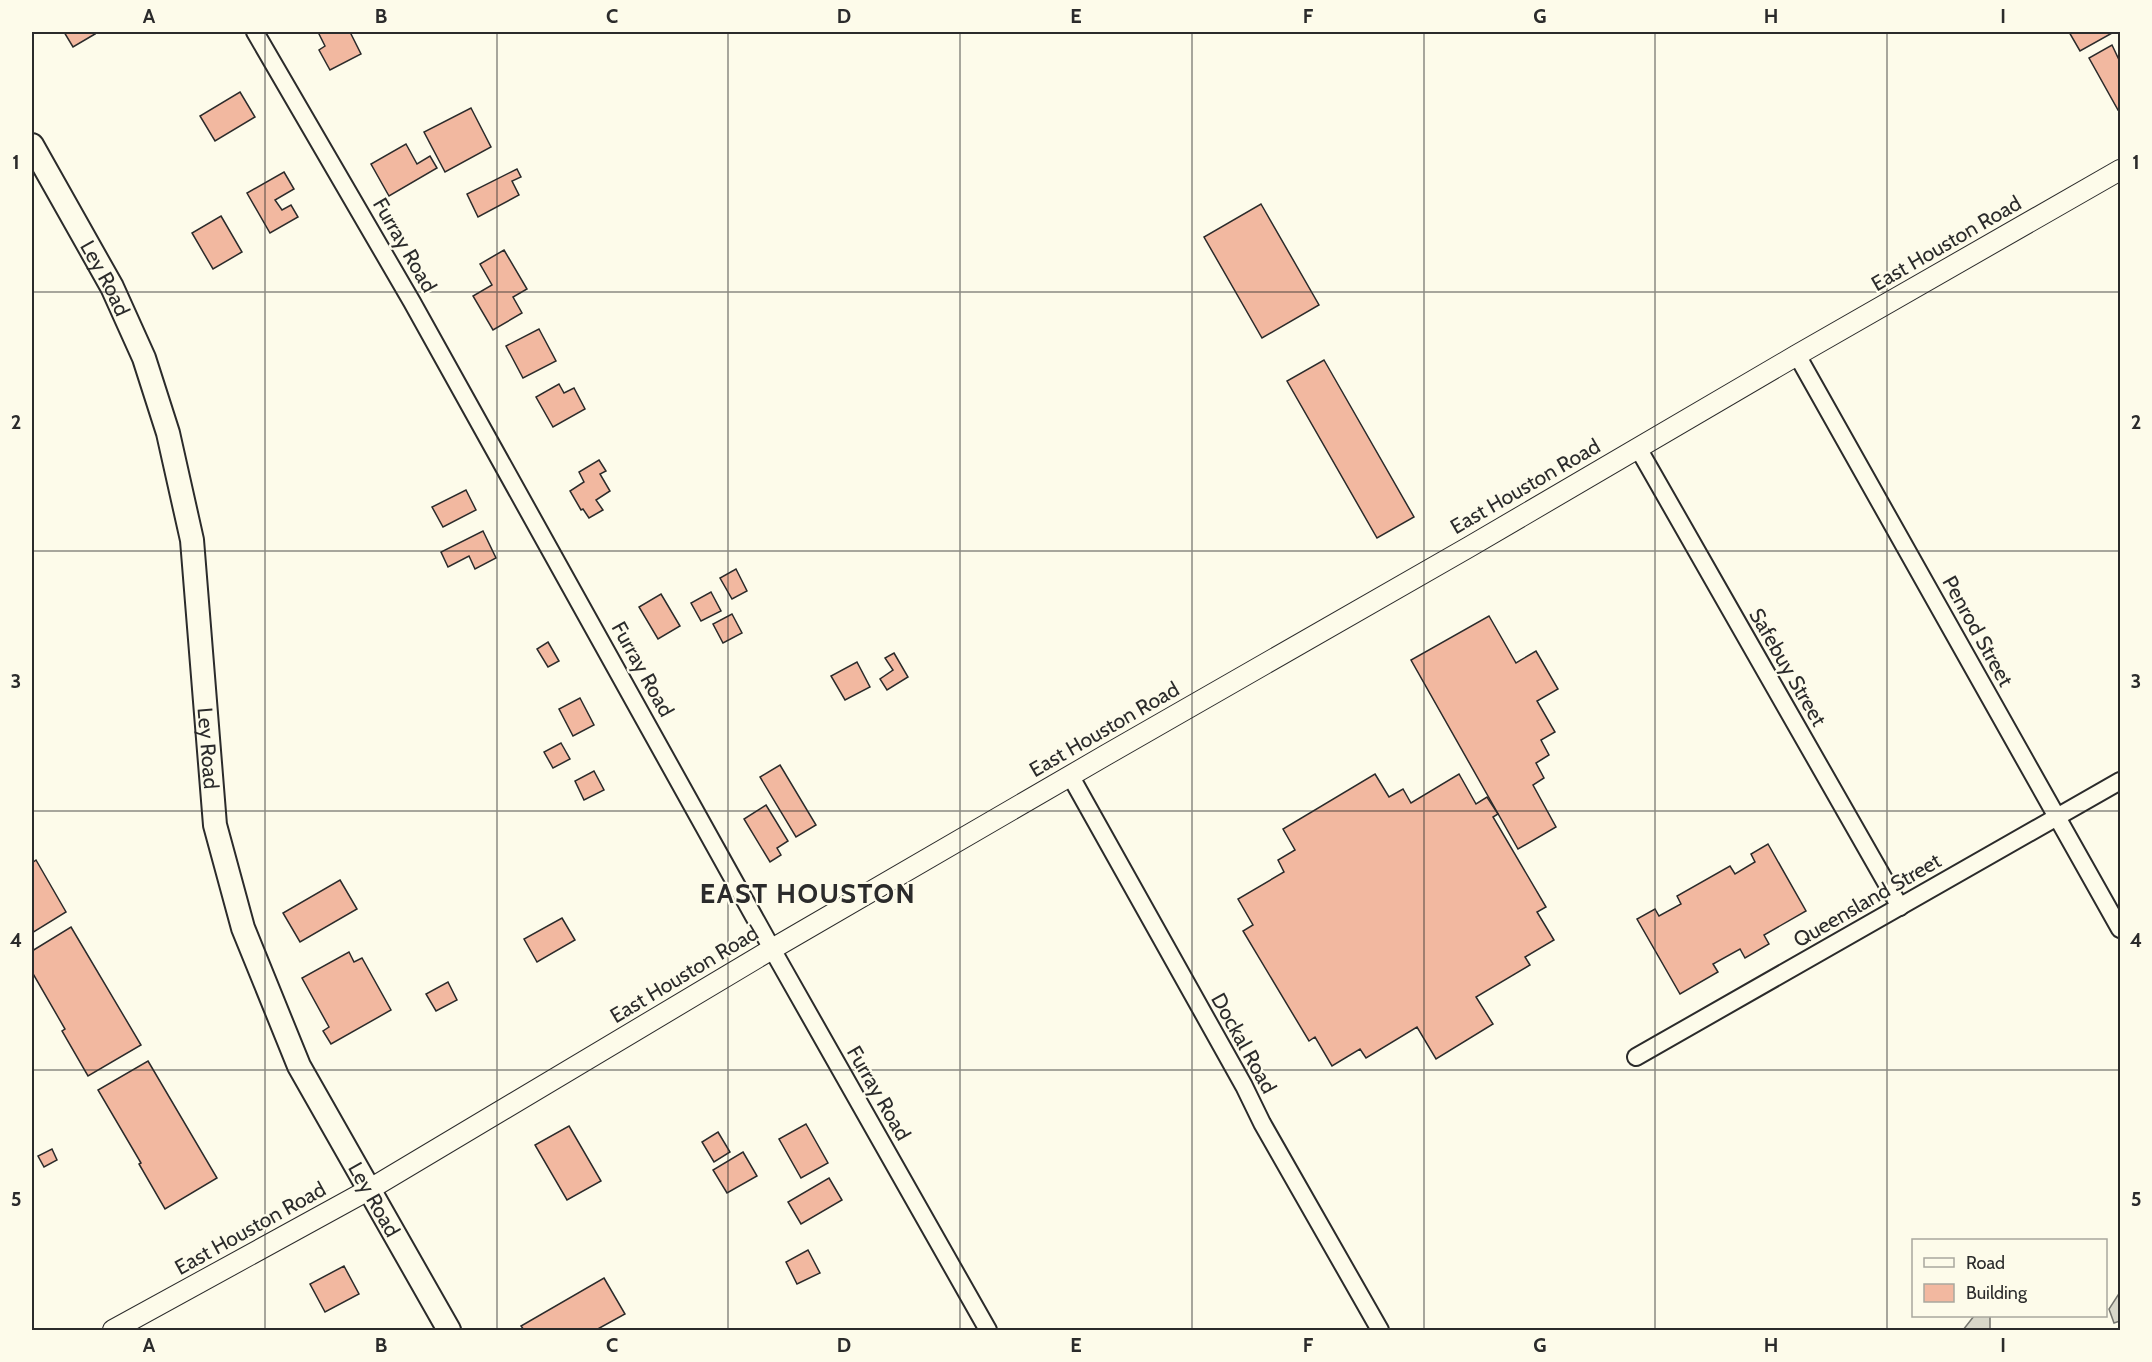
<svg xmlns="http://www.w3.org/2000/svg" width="2152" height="1362" viewBox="0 0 2152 1362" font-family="Cabin,sans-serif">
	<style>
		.water { fill: #d8d7c9; stroke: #74746e; stroke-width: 1.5 }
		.building { fill: #f2b8a0; stroke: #2b2b2b; stroke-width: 1.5 }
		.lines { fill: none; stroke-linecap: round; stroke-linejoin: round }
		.minor-casing { stroke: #2b2b2b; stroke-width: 20 }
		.tertiary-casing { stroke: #2b2b2b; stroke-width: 22 }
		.secondary-casing { stroke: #2b2b2b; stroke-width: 26 }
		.minor { stroke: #fdfbea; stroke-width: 16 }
		.tertiary { stroke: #fdfbea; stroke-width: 20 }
		.secondary { stroke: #fdfbea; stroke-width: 22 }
		.grid { fill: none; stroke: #2b2b2b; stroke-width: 1.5; stroke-opacity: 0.55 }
		.labels { text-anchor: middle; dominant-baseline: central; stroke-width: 4.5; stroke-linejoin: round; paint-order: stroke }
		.street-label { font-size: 21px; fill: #2b2b2b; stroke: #fdfbea }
		.district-label { font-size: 27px; font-weight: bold; letter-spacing: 1.5px; fill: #2b2b2b; stroke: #fdfbea }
		.neatline { fill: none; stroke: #2b2b2b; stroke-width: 2 }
		.grid-label { font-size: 20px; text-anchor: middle; font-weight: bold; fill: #2b2b2b }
	</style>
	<rect width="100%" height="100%" fill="#fdfbea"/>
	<g class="water">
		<polygon points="2120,1292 2120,1321 2114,1323 2109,1309"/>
		<polygon points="1974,1316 1990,1316 1990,1330 1963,1330"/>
	</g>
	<g class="building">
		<polygon points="64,32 93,32 95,34 73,47"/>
		<polygon points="318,32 350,32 361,54 330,70 319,50 325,46"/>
		<polygon points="2069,32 2114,32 2080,51"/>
		<polygon points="2112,45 2120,62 2120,109 2118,110 2089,58"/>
		<polygon points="240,92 255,117 215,141 200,116"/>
		<polygon points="471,108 491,147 445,172 424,132"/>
		<polygon points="406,144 417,164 430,156 437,168 389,196 371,164"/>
		<polygon points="517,169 521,177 512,181 519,195 478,217 467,194"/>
		<polygon points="284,172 294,189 275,200 282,210 291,205 298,217 270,233 247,193"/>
		<polygon points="1261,204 1319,305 1262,338 1204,237"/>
		<polygon points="221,216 242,252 213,269 192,233"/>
		<polygon points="504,250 527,289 513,297 522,313 493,330 473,296 492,285 480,264"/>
		<polygon points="539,329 556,361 523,378 506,346"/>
		<polygon points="1324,360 1414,517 1377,538 1287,381"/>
		<polygon points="559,384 564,393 574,388 585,409 553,427 536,397"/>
		<polygon points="599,460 606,471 600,474 610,491 596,500 603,510 589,518 583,509 581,510 570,491 584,482 579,472"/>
		<polygon points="466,490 476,510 443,527 432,507"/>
		<polygon points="483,531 496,558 475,569 469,556 448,567 441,552"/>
		<polygon points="736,569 747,591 732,599 720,578"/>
		<polygon points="711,592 721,611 701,621 691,603"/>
		<polygon points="661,594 680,626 658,639 639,607"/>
		<polygon points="732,614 742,633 723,643 713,624"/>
		<polygon points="1489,616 1516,663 1536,651 1558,689 1537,701 1555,732 1541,740 1549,755 1536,763 1544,778 1533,785 1556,827 1518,849 1411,660"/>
		<polygon points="548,642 559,661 548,667 537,649"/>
		<polygon points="894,653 908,677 887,690 880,679 893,670 885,658"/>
		<polygon points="857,662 870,687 845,700 831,676"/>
		<polygon points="580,698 594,725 573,736 559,709"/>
		<polygon points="561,743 570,759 553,768 544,752"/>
		<polygon points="780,765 816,825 796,837 760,777"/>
		<polygon points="594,771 604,790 584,800 575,781"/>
		<polygon points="1375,774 1389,797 1403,789 1411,803 1459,774 1476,804 1487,797 1498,814 1493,817 1546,907 1537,912 1554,940 1525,957 1530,965 1476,997 1493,1024 1436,1059 1417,1027 1366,1058 1360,1049 1332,1066 1315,1037 1309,1041 1243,931 1253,925 1238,899 1284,872 1278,860 1295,850 1283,829"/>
		<polygon points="766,805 788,841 777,848 781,855 770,862 744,819"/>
		<polygon points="1768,844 1806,911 1764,935 1769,944 1745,958 1740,949 1713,964 1718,972 1680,994 1637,919 1655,909 1659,916 1681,904 1677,896 1730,866 1735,874 1755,862 1751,854"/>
		<polygon points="36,860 66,912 32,933 32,863"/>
		<polygon points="340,880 357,909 300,942 283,913"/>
		<polygon points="562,918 575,940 537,962 524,939"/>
		<polygon points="71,927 141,1045 88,1076 62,1031 65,1029 32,972 32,951"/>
		<polygon points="349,952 354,962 362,958 391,1010 331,1044 323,1031 329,1027 302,978"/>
		<polygon points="448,982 457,1000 436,1011 426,994"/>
		<polygon points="148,1061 217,1178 165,1209 139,1164 141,1163 98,1090"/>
		<polygon points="806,1124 828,1163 801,1178 779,1139"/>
		<polygon points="569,1126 601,1181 567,1200 535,1145"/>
		<polygon points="718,1132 730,1152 714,1162 702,1142"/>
		<polygon points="52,1149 57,1160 44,1167 38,1156"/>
		<polygon points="743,1152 757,1176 727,1193 713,1170"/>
		<polygon points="829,1178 842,1200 801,1224 788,1202"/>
		<polygon points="808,1250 820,1273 797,1284 786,1262"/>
		<polygon points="344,1266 359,1294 325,1312 310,1284"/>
		<polygon points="604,1278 625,1314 596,1330 524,1330 521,1326"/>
	</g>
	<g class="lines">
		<g class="minor-casing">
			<g id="minor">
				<polyline points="255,32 412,302 772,949 988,1330"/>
				<polyline points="1797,355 2120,929"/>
				<polyline points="1638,448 1900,907"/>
				<polyline points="1071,777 1244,1086 1262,1123 1380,1330"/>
				<polyline points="1636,1057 2120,781"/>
			</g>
		</g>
		<g class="tertiary-casing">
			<polyline id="tertiary" points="113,1330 370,1189 772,949 1106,755 1469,547 1797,355 2120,170"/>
		</g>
		<g class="secondary-casing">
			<g id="secondary">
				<path id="s1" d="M32,145L112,287L144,358L168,433L192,540L215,825L243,928L299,1066L449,1330"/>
			</g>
		</g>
		<use href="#minor" class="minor"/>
		<use href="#tertiary" class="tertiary"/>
		<use href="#secondary" class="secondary"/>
	</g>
	<path class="grid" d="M265,32V1330M497,32V1330M728,32V1330M960,32V1330M1192,32V1330M1424,32V1330M1655,32V1330M1887,32V1330M32,292H2120M32,551H2120M32,811H2120M32,1070H2120"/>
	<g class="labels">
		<g class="street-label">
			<text transform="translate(1946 243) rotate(-30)">East Houston Road</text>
			<text transform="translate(405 245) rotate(60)">Furray Road</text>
			<text stroke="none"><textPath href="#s1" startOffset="152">Ley Road</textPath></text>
			<text transform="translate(1525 486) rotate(-30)">East Houston Road</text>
			<text transform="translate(1978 631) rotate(61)">Penrod Street</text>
			<text transform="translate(1788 667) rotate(60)">Safebuy Street</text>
			<text transform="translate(643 669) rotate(61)">Furray Road</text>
			<text transform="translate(1104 729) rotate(-30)">East Houston Road</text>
			<text stroke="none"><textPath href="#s1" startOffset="638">Ley Road</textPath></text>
			<text transform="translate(1867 900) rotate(-30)">Queensland Street</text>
			<text transform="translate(684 974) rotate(-31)">East Houston Road</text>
			<text transform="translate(1244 1043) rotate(61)">Dockal Road</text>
			<text transform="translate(879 1093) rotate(60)">Furray Road</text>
			<text stroke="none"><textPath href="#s1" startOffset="1124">Ley Road</textPath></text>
			<text transform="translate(250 1228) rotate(-29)">East Houston Road</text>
		</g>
		<g class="district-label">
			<text x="808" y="893">EAST HOUSTON</text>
		</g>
	</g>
	<rect width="2152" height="1362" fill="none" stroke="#fdfbea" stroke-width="66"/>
	<rect x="1912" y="1239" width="195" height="78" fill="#fdfbea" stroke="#a9a89e" stroke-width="1.5"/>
	<rect x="1924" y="1258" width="30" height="9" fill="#fdfbea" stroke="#a9a89e" stroke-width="1.5"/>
	<text x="1966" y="1269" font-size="18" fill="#2b2b2b">Road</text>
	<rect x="1924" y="1284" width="30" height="18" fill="#f2b8a0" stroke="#a9a89e" stroke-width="1.5"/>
	<text x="1966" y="1299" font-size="18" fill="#2b2b2b">Building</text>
	<rect x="33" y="33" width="2086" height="1296" class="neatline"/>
	<g class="grid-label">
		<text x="149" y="23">A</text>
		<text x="381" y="23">B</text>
		<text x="612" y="23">C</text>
		<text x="844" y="23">D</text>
		<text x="1076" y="23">E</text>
		<text x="1308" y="23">F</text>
		<text x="1540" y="23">G</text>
		<text x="1771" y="23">H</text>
		<text x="2003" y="23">I</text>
		<text x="16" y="169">1</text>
		<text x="2136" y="169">1</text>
		<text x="16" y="429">2</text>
		<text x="2136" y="429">2</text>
		<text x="16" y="688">3</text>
		<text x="2136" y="688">3</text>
		<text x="16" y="947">4</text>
		<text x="2136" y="947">4</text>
		<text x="16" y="1206">5</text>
		<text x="2136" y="1206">5</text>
		<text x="149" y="1352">A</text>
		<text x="381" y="1352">B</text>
		<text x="612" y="1352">C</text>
		<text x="844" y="1352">D</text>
		<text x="1076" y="1352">E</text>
		<text x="1308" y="1352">F</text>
		<text x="1540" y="1352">G</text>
		<text x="1771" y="1352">H</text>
		<text x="2003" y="1352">I</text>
	</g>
</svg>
